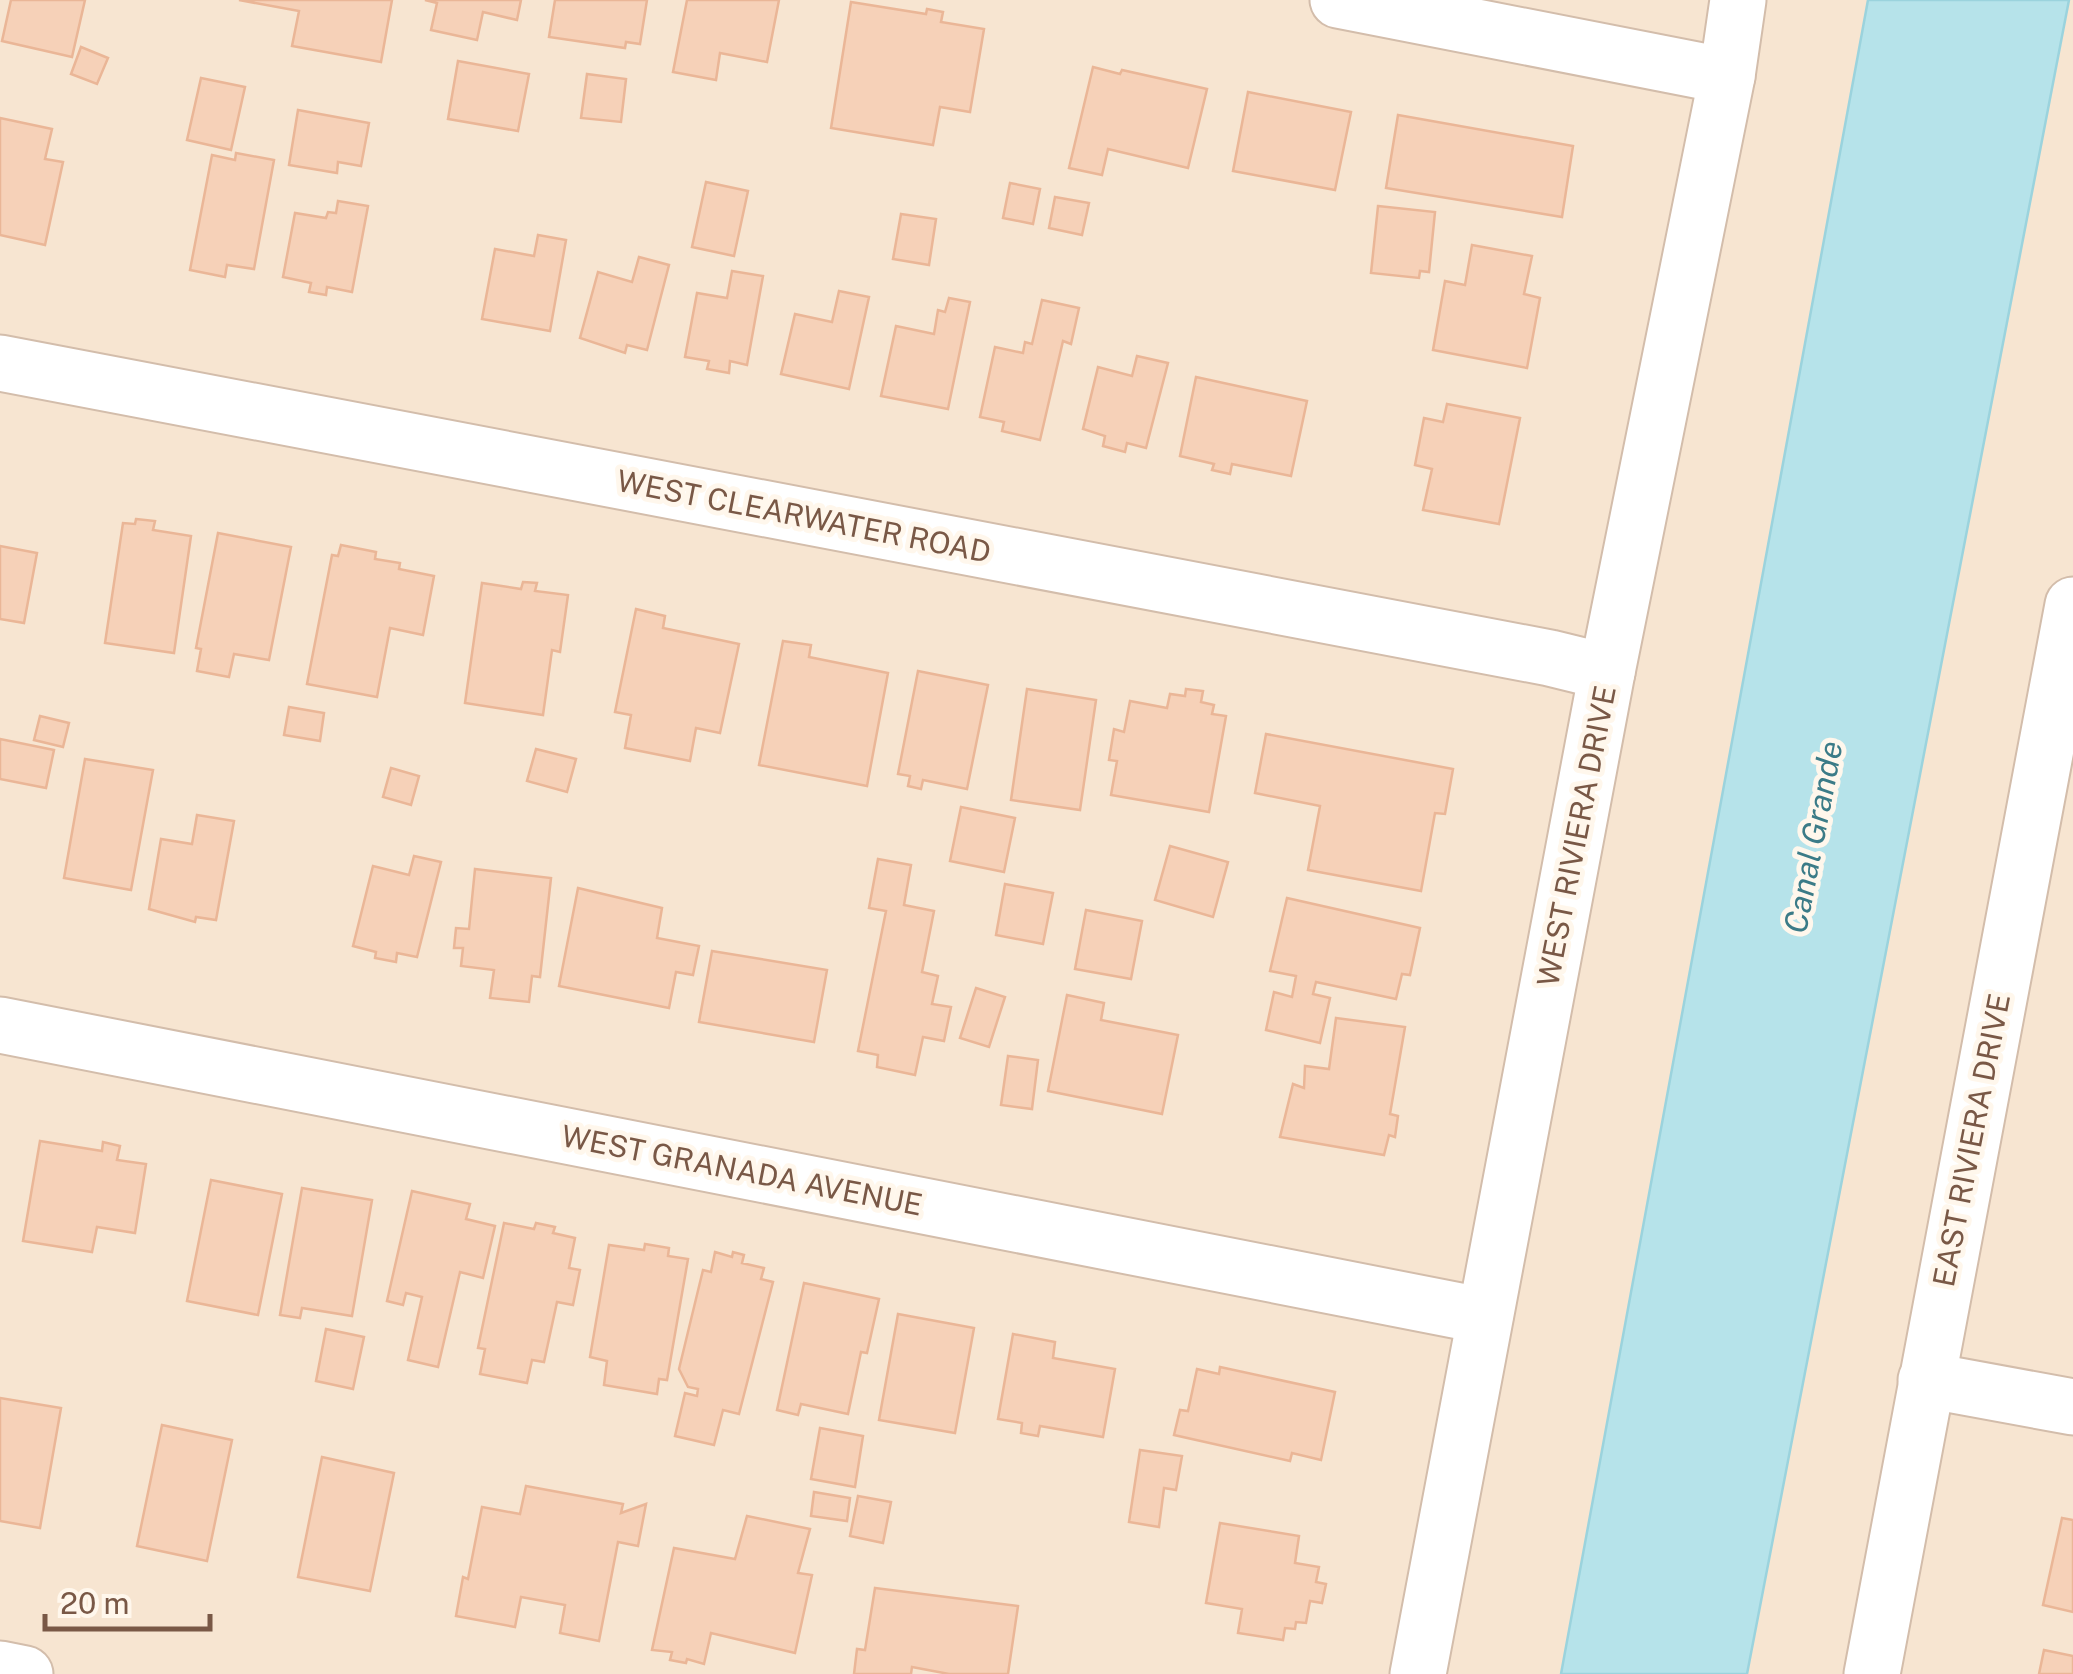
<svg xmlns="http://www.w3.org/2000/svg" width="2073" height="1674" viewBox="0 0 2073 1674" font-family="'Public Sans',sans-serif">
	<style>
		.residential { fill: #f7e5d1 }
		.water { fill: #b6e3ea; stroke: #9bd3dd; stroke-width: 2.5 }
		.building { fill: #f6d1b8; stroke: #eab697; stroke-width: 2.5 }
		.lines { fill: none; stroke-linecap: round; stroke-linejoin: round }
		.street-casing { stroke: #d3bdab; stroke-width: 59 }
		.street { stroke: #fff; stroke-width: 55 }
		.labels { text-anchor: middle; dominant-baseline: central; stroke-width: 10; stroke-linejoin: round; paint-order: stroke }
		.street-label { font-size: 30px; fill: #795846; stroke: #fff7ec }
		.water-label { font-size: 32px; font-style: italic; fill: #3b7b87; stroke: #fff7ec }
	</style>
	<rect width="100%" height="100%" fill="#fef4e3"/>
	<g class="residential">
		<polygon points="0,0 1868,0 1561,1674 0,1674"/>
		<polygon points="2069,0 2073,0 2073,1674 1747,1674"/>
	</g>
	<polygon class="water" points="1868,0 2069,0 1747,1674 1561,1674"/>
	<g class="building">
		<polygon points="11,0 85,0 72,57 2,41"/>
		<polygon points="239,0 392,0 381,62 292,46 299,11"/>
		<polygon points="425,0 521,0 517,20 483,12 477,40 431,30 437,3"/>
		<polygon points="555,0 647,0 640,44 626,42 625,48 549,37"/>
		<polygon points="687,0 779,0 767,62 720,53 716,80 673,72"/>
		<polygon points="851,2 926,14 927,9 943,12 941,22 984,29 970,112 940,107 933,145 831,128"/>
		<polygon points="81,47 108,58 97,84 71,74"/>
		<polygon points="458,61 529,74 518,131 448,119"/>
		<polygon points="1093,67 1120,74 1122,70 1207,89 1188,168 1108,149 1102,175 1069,168"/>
		<polygon points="587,74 626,79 621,122 581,118"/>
		<polygon points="201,78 245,87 231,150 187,140"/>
		<polygon points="1248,92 1351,112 1335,190 1233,171"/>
		<polygon points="298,110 369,123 361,166 338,162 337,173 289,165"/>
		<polygon points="1398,115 1573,146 1562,217 1386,188"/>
		<polygon points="0,118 52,129 45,159 63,162 45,245 0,235"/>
		<polygon points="236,153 274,160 254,269 227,265 225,277 190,270 212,155 235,160"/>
		<polygon points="706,182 748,191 734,256 692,247"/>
		<polygon points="1010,183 1040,189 1033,224 1003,218"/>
		<polygon points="1055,197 1089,203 1082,235 1049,228"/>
		<polygon points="338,201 368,206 352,292 327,287 326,295 309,292 311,283 283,277 295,213 326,218 328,212 336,213"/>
		<polygon points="1378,206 1435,212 1429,272 1420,271 1419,278 1371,273"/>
		<polygon points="901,214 936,219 929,265 893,259"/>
		<polygon points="538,235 566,240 550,331 482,319 495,249 534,256"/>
		<polygon points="1472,245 1532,256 1524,294 1540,298 1527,368 1433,350 1445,281 1465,285"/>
		<polygon points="639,257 669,265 647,350 627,345 625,353 580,338 598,272 632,282"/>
		<polygon points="732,271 763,276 747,365 730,361 729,373 707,369 709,361 685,357 697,293 727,298"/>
		<polygon points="839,291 869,297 849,389 781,374 795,314 832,322"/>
		<polygon points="949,298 970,302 948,409 881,396 896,326 934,334 938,310 945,312"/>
		<polygon points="1042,300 1079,308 1071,344 1063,341 1040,440 1002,431 1004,422 980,417 995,347 1023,353 1025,342 1032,344"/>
		<polygon points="1137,356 1168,363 1146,448 1127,443 1125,452 1103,446 1105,436 1083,429 1098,367 1132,376"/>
		<polygon points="1196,377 1307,401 1291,476 1232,464 1230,474 1212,470 1214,464 1180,456"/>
		<polygon points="1447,404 1520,418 1499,524 1423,510 1432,469 1415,465 1424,418 1443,422"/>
		<polygon points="136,519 155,521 153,530 191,536 174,653 105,643 123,523 135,524"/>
		<polygon points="218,533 291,547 269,660 234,654 229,677 197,671 201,649 196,648"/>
		<polygon points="341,545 376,552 375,559 400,563 399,569 434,576 423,635 390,628 377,697 307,684 332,555 338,556"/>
		<polygon points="0,546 37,553 24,623 0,619"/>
		<polygon points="523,582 537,583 535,591 568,595 560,652 552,650 543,715 465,703 482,583 521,589"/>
		<polygon points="636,609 665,616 663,628 739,644 720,733 696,728 690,761 625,748 631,715 615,712"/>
		<polygon points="783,641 811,645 809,657 888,673 867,786 759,765"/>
		<polygon points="918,671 988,685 967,789 923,780 921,789 908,786 910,776 898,774"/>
		<polygon points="1027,689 1096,700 1080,810 1011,800"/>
		<polygon points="1186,689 1203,691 1201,702 1214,705 1212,714 1226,716 1209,812 1111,795 1117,761 1109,760 1114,729 1124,732 1130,701 1167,708 1170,694 1185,696"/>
		<polygon points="289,707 324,713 320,741 284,735"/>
		<polygon points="40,716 69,723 63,747 34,740"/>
		<polygon points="1266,734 1453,769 1445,814 1435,813 1421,891 1308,870 1320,806 1255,793"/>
		<polygon points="0,739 54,750 46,788 0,779"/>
		<polygon points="536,749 576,759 567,792 527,781"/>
		<polygon points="85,759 153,770 131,890 64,878"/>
		<polygon points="391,768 419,776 411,805 383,797"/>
		<polygon points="961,807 1015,818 1004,872 950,861"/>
		<polygon points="197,815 234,821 216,920 196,917 195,922 149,909 161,839 192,844"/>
		<polygon points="1170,846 1228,862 1213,917 1155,900"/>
		<polygon points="414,856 441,862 417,957 397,953 396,962 375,958 376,952 353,946 373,866 409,875"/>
		<polygon points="878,859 911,865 904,905 934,911 922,972 938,976 932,1004 951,1007 944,1041 923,1037 915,1075 877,1067 878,1055 858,1051 886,911 869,908"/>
		<polygon points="475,869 551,878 540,977 532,976 529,1002 490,998 494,970 461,966 463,948 454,948 456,928 469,929"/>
		<polygon points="1005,884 1053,893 1043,944 996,935"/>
		<polygon points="578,888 662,908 657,938 699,946 693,975 676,972 669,1008 559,986"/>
		<polygon points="1287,898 1420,928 1410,975 1402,974 1396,999 1316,982 1313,994 1330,998 1320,1043 1266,1030 1274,992 1292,997 1296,976 1270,971"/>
		<polygon points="1086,910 1142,921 1131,979 1075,969"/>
		<polygon points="712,951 827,970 814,1042 699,1022"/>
		<polygon points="976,988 1005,997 989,1047 960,1038"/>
		<polygon points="1067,995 1104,1003 1101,1020 1178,1035 1162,1114 1048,1091"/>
		<polygon points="1336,1018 1405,1027 1390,1114 1398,1116 1395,1137 1389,1135 1384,1155 1280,1137 1293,1084 1304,1088 1305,1066 1329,1069"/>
		<polygon points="1008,1056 1038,1060 1032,1109 1001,1105"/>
		<polygon points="40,1141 102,1151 103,1142 120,1146 117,1160 146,1164 135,1233 97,1227 92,1252 23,1241"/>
		<polygon points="211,1180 282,1194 258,1315 187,1301"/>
		<polygon points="302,1188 372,1200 352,1316 302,1308 300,1318 280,1315"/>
		<polygon points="412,1191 470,1204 466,1219 495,1226 483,1278 460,1272 438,1367 408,1360 422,1297 406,1293 403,1305 387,1301"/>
		<polygon points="504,1223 534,1229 536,1223 555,1227 553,1233 575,1238 569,1268 580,1270 573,1305 557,1302 544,1362 532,1360 527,1383 480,1374 485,1349 478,1348"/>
		<polygon points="645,1244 669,1248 668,1256 688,1259 667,1380 659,1379 657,1394 604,1385 607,1361 590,1357 609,1245 644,1250"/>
		<polygon points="715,1252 732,1257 733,1252 744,1255 742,1263 764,1268 761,1279 773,1282 739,1414 723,1410 714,1445 675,1436 685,1393 697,1396 698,1389 688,1387 679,1369 703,1270 711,1272"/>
		<polygon points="804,1283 879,1299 867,1353 861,1352 848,1414 801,1404 798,1415 777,1410"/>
		<polygon points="898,1314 974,1328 955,1433 879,1420"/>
		<polygon points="326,1329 364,1337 353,1389 316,1381"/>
		<polygon points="1013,1334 1055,1342 1053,1358 1115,1369 1103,1437 1040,1426 1038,1436 1021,1433 1022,1423 998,1419"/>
		<polygon points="1220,1367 1335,1392 1321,1460 1292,1453 1290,1461 1174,1435 1180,1410 1188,1411 1197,1369 1219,1374"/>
		<polygon points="0,1398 61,1408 40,1528 0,1521"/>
		<polygon points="162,1425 232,1440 207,1561 137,1546"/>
		<polygon points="820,1428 863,1436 855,1487 811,1479"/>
		<polygon points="1140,1450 1182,1456 1176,1490 1164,1488 1159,1527 1129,1522"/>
		<polygon points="322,1457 394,1473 370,1591 298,1577"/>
		<polygon points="526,1486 623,1504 621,1513 646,1504 638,1546 618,1542 599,1641 560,1633 565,1605 521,1597 515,1627 456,1616 463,1577 468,1579 482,1507 520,1514"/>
		<polygon points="814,1492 850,1498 847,1521 811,1516"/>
		<polygon points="858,1496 891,1502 883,1543 850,1536"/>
		<polygon points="747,1516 810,1529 798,1573 812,1575 795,1653 711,1633 704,1664 687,1659 686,1663 670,1660 672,1652 652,1650 674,1548 735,1559"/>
		<polygon points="2062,1518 2073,1520 2073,1612 2043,1605"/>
		<polygon points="1220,1523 1299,1536 1295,1563 1319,1567 1316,1582 1326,1584 1322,1603 1310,1601 1306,1623 1296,1622 1295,1629 1285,1628 1283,1640 1238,1633 1242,1609 1206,1603"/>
		<polygon points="875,1588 1018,1606 1008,1674 949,1674 912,1667 911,1674 854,1674 857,1649 865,1650"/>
		<polygon points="2044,1650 2073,1656 2073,1674 2039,1674"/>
	</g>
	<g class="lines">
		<g class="street-casing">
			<g id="street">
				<polyline points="1338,0 1727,76"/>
				<polyline points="0,363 1550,658 1607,672"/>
				<polyline points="0,1025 1485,1316"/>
				<polyline points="1926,1380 2073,1407"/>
				<polyline points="0,1669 25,1674"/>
				<polyline points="1418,1674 1607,672 1727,76 1738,0"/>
				<polyline points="1872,1674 2073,605"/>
			</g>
		</g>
		<use href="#street" class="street"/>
	</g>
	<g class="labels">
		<g class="street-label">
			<text transform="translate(804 516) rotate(11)">WEST CLEARWATER ROAD</text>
			<text transform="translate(1576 836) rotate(-79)">WEST RIVIERA DRIVE</text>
			<text transform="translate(1971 1140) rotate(-79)">EAST RIVIERA DRIVE</text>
			<text transform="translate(742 1170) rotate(11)">WEST GRANADA AVENUE</text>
		</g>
		<g class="water-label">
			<text transform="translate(1813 837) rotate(-79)">Canal Grande</text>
		</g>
	</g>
	<path d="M45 1614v15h165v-15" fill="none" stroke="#795846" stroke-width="5"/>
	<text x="60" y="1614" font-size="30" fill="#795846" stroke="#fff7ec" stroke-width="8" paint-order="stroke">20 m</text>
</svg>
